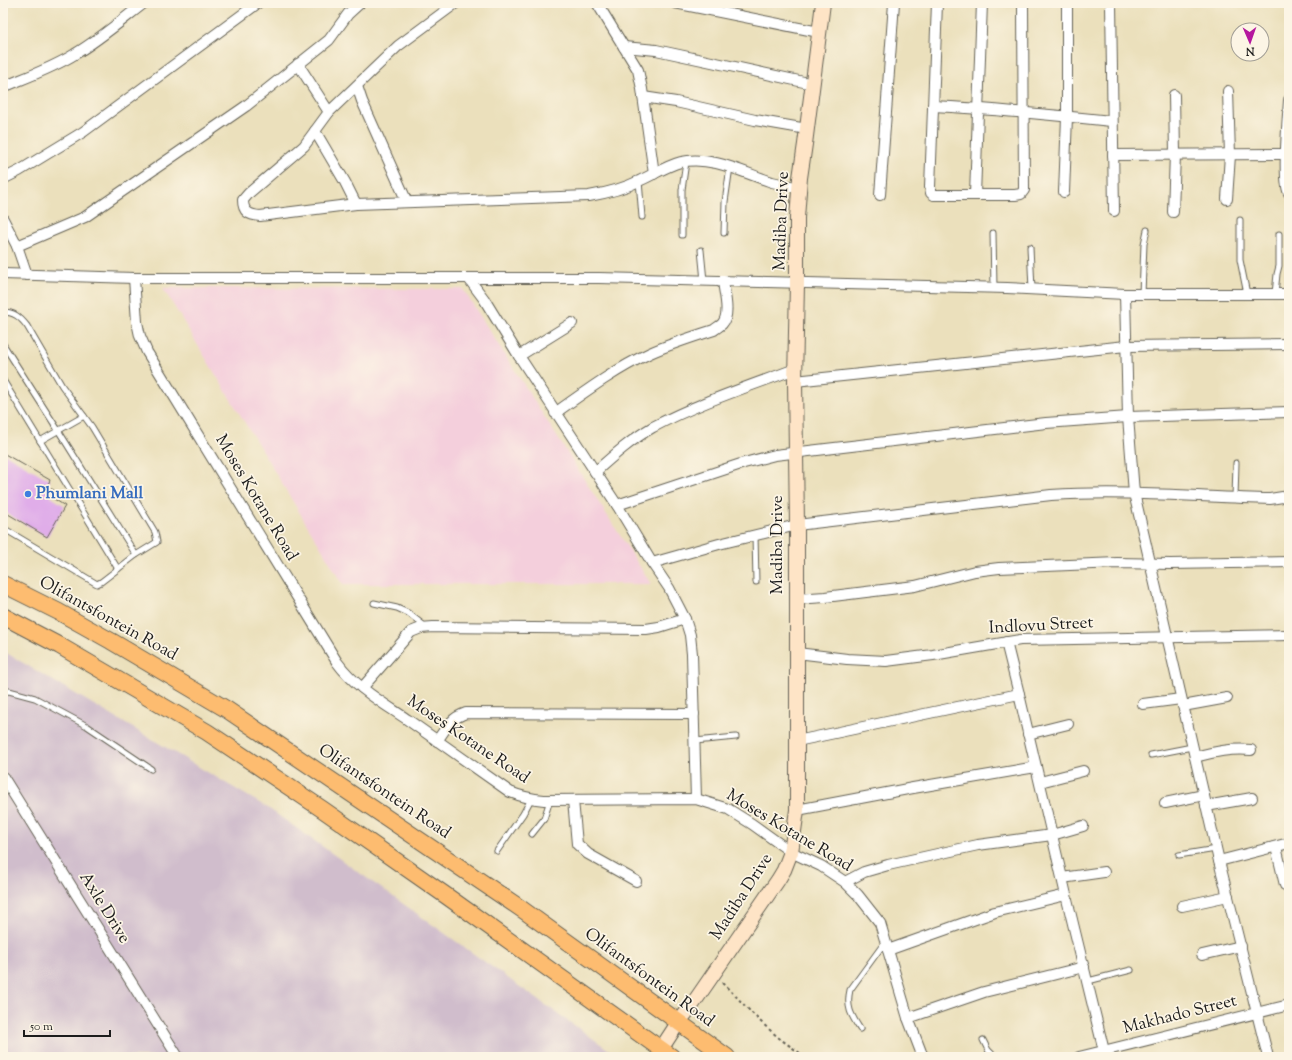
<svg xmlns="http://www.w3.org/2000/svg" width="1292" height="1060" viewBox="0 0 1292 1060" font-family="'Sorts Mill Goudy',serif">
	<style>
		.built { fill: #f4cfdc }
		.industrial { fill: #d0bdcc }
		.building { fill: #e0ade9 }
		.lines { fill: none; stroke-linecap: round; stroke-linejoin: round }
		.lane-casing { stroke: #646154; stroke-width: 7 }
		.street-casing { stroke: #646154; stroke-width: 12 }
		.secondary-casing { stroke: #646154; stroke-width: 16 }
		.primary-casing { stroke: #646154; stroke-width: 18 }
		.path { stroke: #646154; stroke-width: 2; stroke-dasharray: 3 3; stroke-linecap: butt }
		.lane { stroke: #fff; stroke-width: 5 }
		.street { stroke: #fff; stroke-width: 10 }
		.secondary { stroke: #fee4c6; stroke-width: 14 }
		.primary { stroke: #fdbc70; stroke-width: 16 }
		.shop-dot { fill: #3f7fe0; stroke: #fcf5e5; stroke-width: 1.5 }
		.labels { text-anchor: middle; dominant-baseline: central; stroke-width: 3.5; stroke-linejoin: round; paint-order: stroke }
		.street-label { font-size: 17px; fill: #1c1c1c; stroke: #fcf5e5 }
		.shop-label { font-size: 17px; font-weight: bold; fill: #366cbe; stroke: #fcf5e5; text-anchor: start }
	</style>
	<rect width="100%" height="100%" fill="#fcf5e5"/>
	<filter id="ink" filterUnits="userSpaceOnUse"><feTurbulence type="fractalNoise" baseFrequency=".025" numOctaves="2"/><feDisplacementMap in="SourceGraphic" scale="8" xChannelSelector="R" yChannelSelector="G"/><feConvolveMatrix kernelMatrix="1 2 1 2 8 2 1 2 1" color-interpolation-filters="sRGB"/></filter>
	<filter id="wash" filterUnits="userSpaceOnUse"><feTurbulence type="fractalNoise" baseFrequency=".012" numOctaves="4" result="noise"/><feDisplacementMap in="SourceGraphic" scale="16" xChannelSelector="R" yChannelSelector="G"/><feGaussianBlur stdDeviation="0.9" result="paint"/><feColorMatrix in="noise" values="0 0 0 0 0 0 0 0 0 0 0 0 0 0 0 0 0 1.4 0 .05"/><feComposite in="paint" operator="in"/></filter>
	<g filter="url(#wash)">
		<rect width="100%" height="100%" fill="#ebe0bc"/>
		<polygon class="built" points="163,288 463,289 651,584 343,584"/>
		<polygon class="industrial" points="3,651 268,808 619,1057 3,1057"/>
		<g id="blocks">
			<polygon class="building" points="3,453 50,480 47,487 54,490 51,497 65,506 47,537 3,511"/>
		</g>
	</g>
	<g filter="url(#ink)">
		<use href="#blocks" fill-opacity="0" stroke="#646154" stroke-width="1"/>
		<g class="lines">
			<g class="lane-casing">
				<g id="lane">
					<polyline points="639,181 642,217"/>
					<polyline points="1240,220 1240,260 1247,294"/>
					<polyline points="724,233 725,202 730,167"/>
					<polyline points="993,233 994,288"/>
					<polyline points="682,235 682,190 686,162"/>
					<polyline points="1030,247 1032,289"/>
					<polyline points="701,250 704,281"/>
					<polyline points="1142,294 1144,244 1147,230"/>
					<polyline points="1275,294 1277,274 1279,266 1279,234"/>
					<path d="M3,312C14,312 20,317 27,326L62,386L84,416"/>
					<polyline points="3,344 58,430 136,555"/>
					<polyline points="3,380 118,569"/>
					<polyline points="1235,498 1236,463"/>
					<polyline points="3,528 97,584 101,582 136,555 157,542 155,532 92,427 84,416 40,441"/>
					<polyline points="755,535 756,582"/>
					<polyline points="374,603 397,608 408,613 426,627"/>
					<polyline points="3,692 9,691 35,698 87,726 151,769"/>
					<polyline points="695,741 736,737"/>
					<polyline points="1151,755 1192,747"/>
					<polyline points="532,834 544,819 550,800"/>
					<polyline points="497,851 523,814 531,799"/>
					<polyline points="1179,855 1216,849"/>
					<polyline points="1088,981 1131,970"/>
					<path d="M860,1029C851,1015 846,1007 850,990L885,942"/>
					<polyline points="983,1040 988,1050 995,1057"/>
				</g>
			</g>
			<g class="street-casing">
				<g id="street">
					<path d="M456,3L398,46L329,112L304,146L249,193L243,200C243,212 249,215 260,216L356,204L589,196C607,193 623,189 639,181C653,175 666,166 681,162C711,155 744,173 772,182C781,184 790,186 799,188"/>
					<polyline points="597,3 638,70 642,89 654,174"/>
					<polyline points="675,3 819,32"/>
					<polyline points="937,3 930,187 931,193 934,195 1015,195 1021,194 1024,190 1023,3"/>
					<polyline points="1111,3 1114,211"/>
					<polyline points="624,47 656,50 813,84"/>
					<polyline points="298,64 329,112"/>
					<polyline points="357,86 362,101 407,202"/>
					<path d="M3,87C27,77 53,68 75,54C100,39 122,20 144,3"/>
					<polyline points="643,97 676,102 755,120 807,129"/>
					<path d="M1289,100C1288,116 1282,182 1289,193"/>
					<path d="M933,106C993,109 1052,115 1112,121"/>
					<polyline points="315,131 345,182 356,204"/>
					<polyline points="1113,155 1286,154"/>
					<polyline points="3,179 19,171 83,132 258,3"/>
					<polyline points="1064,192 1067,117 1067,3"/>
					<polyline points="880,195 894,3"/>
					<polyline points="975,195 982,3"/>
					<polyline points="1227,199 1230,155 1228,91"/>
					<polyline points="1173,212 1175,154 1174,95"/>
					<polyline points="3,219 17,246 27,275"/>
					<polyline points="17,246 85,217 246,106 329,40 348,14 360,3"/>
					<polyline points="3,274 134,278 599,278 1007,288 1125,294 1289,294"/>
					<path d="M134,278L137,322L140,336L147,352L337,662C355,687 383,703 408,720C442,744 476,768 510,792C522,797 532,799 544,800L696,799L728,809L752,824L791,852L821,866L845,882L858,895L880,923L908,1018L921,1052L924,1057"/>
					<polyline points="469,279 484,299 519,356 617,505 652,563 669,588 685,619 690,635 692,654 696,799"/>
					<polyline points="1125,294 1128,417 1134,493 1219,861 1268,1057"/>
					<polyline points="519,356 572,323"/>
					<polyline points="795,381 1126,346 1289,344"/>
					<path d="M555,413C586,391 616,369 650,353C670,344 692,337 714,330C716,328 720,326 722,324C731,314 724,293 723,281"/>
					<path d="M595,472C613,456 632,439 653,427C698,403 748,387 795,369"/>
					<polyline points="617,505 744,463 775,455 1046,423 1128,417 1289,412"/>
					<path d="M652,563L719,544L797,525L1051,495C1124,490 1197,497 1270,499L1289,496"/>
					<polyline points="796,599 825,597 915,586 975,571 999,568 1117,563 1170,564 1289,562"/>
					<polyline points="1006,642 1019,694 1066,895 1104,1051"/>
					<polyline points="797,653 847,659 886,661 933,655 1020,640 1289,635"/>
					<polyline points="362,688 411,632 421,628 433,627 646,629 659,627 685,619"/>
					<polyline points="1143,704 1181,699"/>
					<polyline points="1183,706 1227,698"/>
					<polyline points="1028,734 1068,724"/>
					<path d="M437,741C446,728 451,718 466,713L694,714"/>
					<polyline points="797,741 1019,694"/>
					<path d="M1195,757C1214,752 1231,748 1251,750"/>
					<polyline points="3,777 178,1057"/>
					<polyline points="1040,782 1083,771"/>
					<polyline points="573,800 577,844 588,854 636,881"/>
					<polyline points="1165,803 1204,795"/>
					<polyline points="1206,806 1252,798"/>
					<polyline points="797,810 913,788 1036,767"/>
					<polyline points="1276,847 1285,885"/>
					<polyline points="1219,861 1289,843"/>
					<polyline points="1062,878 1104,872"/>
					<polyline points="845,882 864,872 888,865 978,845 1052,835 1083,826"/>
					<polyline points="1182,906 1228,896"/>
					<polyline points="888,950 995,912 1066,895"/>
					<polyline points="1202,955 1241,946"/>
					<polyline points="908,1018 984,992 1084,967"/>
					<polyline points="1079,1057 1289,1005"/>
				</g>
			</g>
			<g class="secondary-casing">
				<polyline id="secondary" points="661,1049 678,1023 690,1008 778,880 784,870 791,852 797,810 797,525 795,381 797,283 797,218 800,178 805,144 823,3"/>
			</g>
			<g class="primary-casing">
				<g id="primary">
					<polyline points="3,584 59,612 111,641 226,709 523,910 727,1057"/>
					<polyline points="3,616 60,646 207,732 322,809 448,897 672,1057"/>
				</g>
			</g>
			<path class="path" d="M722,983C739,998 753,1016 771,1031C782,1041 794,1049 806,1057"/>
			<use href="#lane" class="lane"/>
			<use href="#street" class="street"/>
			<use href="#secondary" class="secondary"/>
			<use href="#primary" class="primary"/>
		</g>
	</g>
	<circle class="shop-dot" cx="28" cy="494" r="4"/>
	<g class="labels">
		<g class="street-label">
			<text transform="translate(782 221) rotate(-88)">Madiba Drive</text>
			<text transform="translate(256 498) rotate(59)">Moses Kotane Road</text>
			<text transform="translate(778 545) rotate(-90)">Madiba Drive</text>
			<text transform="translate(108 619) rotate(29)">Olifantsfontein Road</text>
			<text transform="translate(1041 626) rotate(-3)">Indlovu Street</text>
			<text transform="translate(468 740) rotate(34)">Moses Kotane Road</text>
			<text transform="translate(384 792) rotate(34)">Olifantsfontein Road</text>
			<text transform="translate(789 831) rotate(31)">Moses Kotane Road</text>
			<text transform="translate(742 897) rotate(-57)">Madiba Drive</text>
			<text transform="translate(104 908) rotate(58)">Axle Drive</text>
			<text transform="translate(649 978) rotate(36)">Olifantsfontein Road</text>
			<text transform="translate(1180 1015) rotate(-14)">Makhado Street</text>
		</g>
		<g class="shop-label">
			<text x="36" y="494">Phumlani Mall</text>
		</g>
	</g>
	<rect width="1292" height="1060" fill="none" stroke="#fcf5e5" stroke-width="16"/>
	<g transform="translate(1250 42) rotate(178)"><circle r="19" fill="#fcf5e5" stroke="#a29e95"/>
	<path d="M0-3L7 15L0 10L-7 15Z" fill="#b5179e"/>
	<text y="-6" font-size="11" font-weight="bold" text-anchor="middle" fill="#1c1c1c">N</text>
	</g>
	<path d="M24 1030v6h86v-6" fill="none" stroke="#1c1c1c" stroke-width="2"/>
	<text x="30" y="1030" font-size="12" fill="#1c1c1c" stroke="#fcf5e5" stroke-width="3" paint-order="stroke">50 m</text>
</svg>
